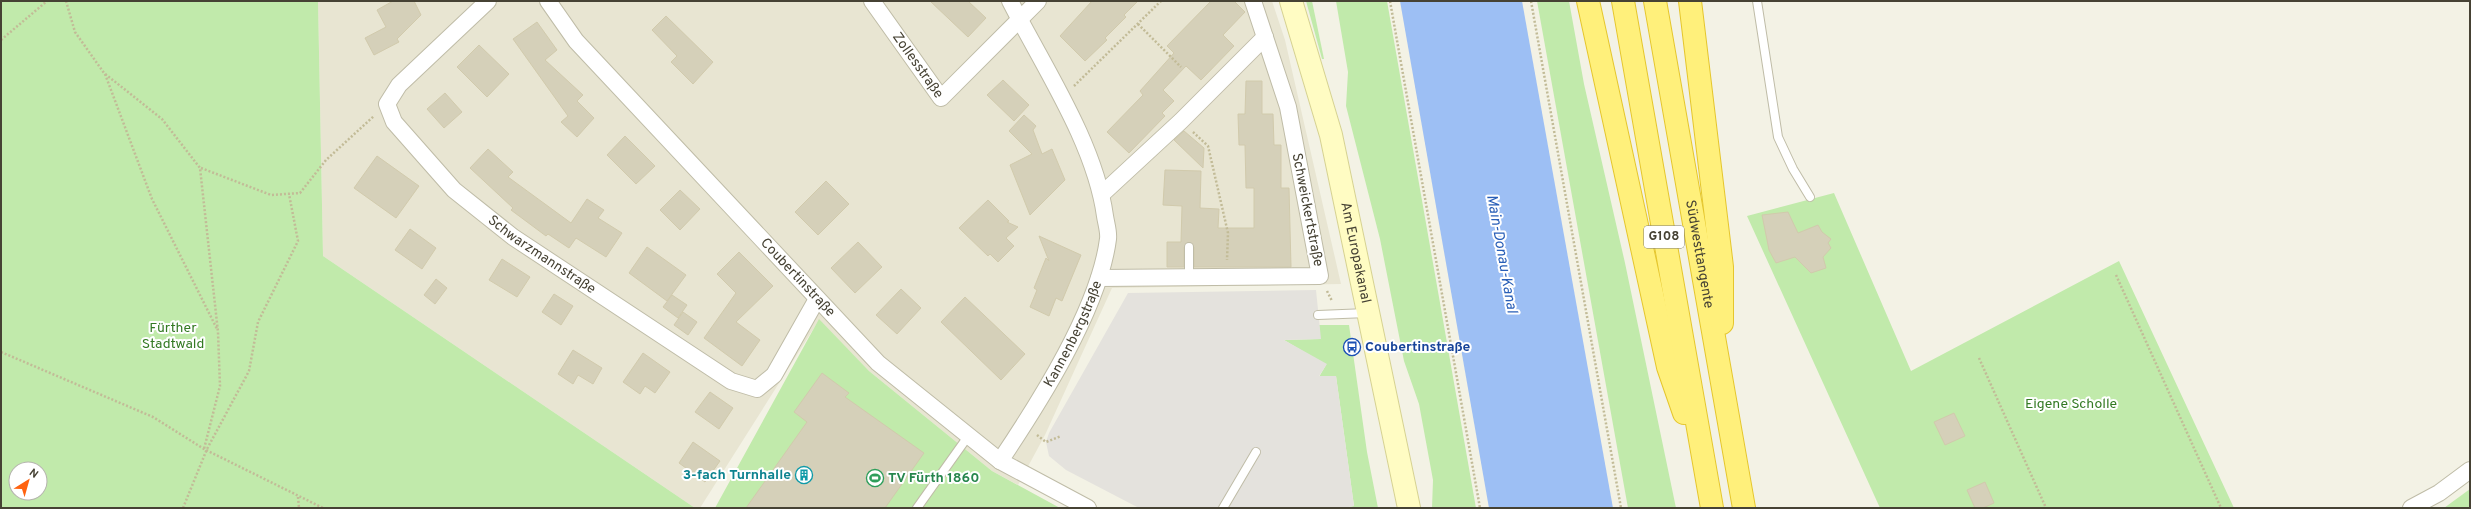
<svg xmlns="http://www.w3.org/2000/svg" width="2471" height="509" viewBox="0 0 2471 509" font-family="Overpass,sans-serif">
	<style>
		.residential { fill: #e8e5d2 }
		.green { fill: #c1eaab; fill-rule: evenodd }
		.parking { fill: #e4e2dd }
		.water { fill: #9dbff4 }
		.building { fill: #d5d0b9; stroke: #d1caac }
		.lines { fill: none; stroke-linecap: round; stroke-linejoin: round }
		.service-casing { stroke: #bfbca7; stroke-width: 10 }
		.minor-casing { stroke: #bfbca7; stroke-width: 18 }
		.secondary-casing { stroke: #d6d292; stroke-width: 24 }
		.trunk-casing { stroke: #e5c62d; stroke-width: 24 }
		.path { stroke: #c2bb97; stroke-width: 2.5; stroke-dasharray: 2 2; stroke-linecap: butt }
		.service { stroke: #fff; stroke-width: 8 }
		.minor { stroke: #fff; stroke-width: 16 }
		.secondary { stroke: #fffcc3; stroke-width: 22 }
		.trunk { stroke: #fff07b; stroke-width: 22 }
		.labels { text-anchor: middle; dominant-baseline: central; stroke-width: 4; stroke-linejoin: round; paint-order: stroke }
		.shield { fill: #fff; stroke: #7e7b71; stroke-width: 1 }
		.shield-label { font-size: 13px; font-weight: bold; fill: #464234 }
		.street-label { font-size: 14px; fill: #464234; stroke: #fff }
		.park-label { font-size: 14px; fill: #347a24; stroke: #fff }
		.transit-label { font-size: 14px; font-weight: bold; fill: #164399; stroke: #fff; text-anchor: start }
		.culture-label { font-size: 14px; font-weight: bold; fill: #0d838f; stroke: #fff; text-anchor: end }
		.leisure-label { font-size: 14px; font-weight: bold; fill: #27864d; stroke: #fff; text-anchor: start }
		.water-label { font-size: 15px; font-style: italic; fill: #285eb7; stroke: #fff }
	</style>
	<rect width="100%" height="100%" fill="#f3f2e5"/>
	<polygon class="residential" points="318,1 1272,1 1285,40 1341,284 1112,288 1045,435 1018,485 992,471 869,371 819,320 700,508 695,508 323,256"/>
	<g class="green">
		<path d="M1,1H318L323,256L695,508H1ZM16,469H40V493H16Z"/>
		<polygon points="1306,1 1312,1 1324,59 1322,59"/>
		<polygon points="1336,1 1387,1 1476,508 1432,508 1433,480 1419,404 1404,361 1380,239 1346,106 1348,72"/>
		<polygon points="1537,1 1569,1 1584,84 1625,263 1676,508 1628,508"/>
		<polygon points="1834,193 1911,371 2119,261 2234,508 1880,508 1747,216"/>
		<polygon points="819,319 869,371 992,471 1060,508 715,508"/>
		<polygon points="1319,325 1349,325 1367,452 1378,508 1343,508 1354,506 1336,376 1319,377 1326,365 1284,340 1320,339"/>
		<polygon points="2470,489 2470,508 2444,508"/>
	</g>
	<polygon class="parking" points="1316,290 1321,339 1284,340 1327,364 1319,376 1336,376 1354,506 1343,508 1139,508 1066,470 1049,456 1046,442 1049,433 1128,293"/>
	<polygon class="water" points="1400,1 1522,1 1613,508 1489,508"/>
	<g class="building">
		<polygon points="393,1 414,1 421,15 397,39 399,42 374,55 365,38 386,27 377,10"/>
		<polygon points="930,1 968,1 986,18 968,37"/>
		<polygon points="1092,1 1138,1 1124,15 1126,17 1105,38 1107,40 1085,61 1060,36"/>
		<polygon points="1211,1 1234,1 1245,12 1223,35 1234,46 1201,80 1186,66 1163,90 1174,101 1162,113 1165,116 1129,153 1107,132 1143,95 1140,91 1174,53 1167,46"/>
		<polygon points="666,16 713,62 693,84 671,62 677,56 652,30"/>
		<polygon points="537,22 557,50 545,60 583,95 577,101 594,118 577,137 561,122 568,116 513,39"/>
		<polygon points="479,45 509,74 487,97 457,67"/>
		<polygon points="1003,80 1029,105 1014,121 987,95"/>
		<polygon points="1246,81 1262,81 1262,114 1273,114 1274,145 1281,145 1281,188 1289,188 1291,267 1194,267 1194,247 1189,242 1184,247 1184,267 1167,267 1167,242 1181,242 1182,206 1163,205 1165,170 1201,171 1200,208 1219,209 1218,228 1254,228 1254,188 1246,188 1245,145 1239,145 1238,114 1245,114"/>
		<polygon points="445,93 462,112 444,128 427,109"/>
		<polygon points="1024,115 1036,126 1033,130 1042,154 1052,149 1065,180 1030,215 1010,165 1032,154 1009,131"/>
		<polygon points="1184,131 1204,148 1203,168 1174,140"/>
		<polygon points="625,136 655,166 636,184 607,155"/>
		<polygon points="488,149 513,172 508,177 571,223 587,199 604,210 598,218 622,233 606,257 576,238 569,248 548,234 546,236 511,210 513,208 470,168"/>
		<polygon points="377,156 419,186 396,218 354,188"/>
		<polygon points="826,181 849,204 818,235 795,212"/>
		<polygon points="680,190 700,209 680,230 660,210"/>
		<polygon points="988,200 1009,221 1007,222 1018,227 1006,238 1014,246 998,262 990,254 988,256 959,228"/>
		<polygon points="1788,212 1798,233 1818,225 1822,232 1831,239 1828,243 1831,248 1823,257 1826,268 1811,273 1795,257 1776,263 1769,250 1762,215"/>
		<polygon points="410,229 436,248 422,269 395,250"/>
		<polygon points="1039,236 1081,255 1062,301 1056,298 1049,316 1030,307 1037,290 1034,288 1046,258 1049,261"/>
		<polygon points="858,242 882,267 855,293 831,268"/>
		<polygon points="647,247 686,275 667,301 629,273"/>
		<polygon points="739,252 773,286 736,322 760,340 742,366 704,338 736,293 717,274"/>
		<polygon points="502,259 530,277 517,297 489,280"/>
		<polygon points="436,279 447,288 435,304 424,295"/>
		<polygon points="901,289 921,308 897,334 876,315"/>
		<polygon points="554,294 573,306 561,325 542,312"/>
		<polygon points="672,295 687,305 678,318 663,307"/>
		<polygon points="965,297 1025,354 1001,380 941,322"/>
		<polygon points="683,312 697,322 688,335 674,325"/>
		<polygon points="573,350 602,368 593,384 578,375 573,384 558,374"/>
		<polygon points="643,353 670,372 655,393 645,386 640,394 623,382"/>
		<polygon points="822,373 849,393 845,397 924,453 885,508 746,508 807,422 794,412"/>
		<polygon points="710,392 733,408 719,429 695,412"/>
		<polygon points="1954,413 1965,436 1945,445 1934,422"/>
		<polygon points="693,442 720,461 705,482 679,463"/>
		<polygon points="1985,482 1994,503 1983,508 1975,508 1967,490"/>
	</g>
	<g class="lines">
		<g class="service-casing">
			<g id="service">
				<polyline points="1757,1 1778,137 1793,169 1810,197"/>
				<polyline points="1189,275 1189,247"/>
				<polyline points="1318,315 1367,313"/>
				<polyline points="917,508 969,435"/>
				<polyline points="1223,508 1256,452"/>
			</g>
		</g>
		<g class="minor-casing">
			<g id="minor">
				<path id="s1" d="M488,1L399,85L387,104L394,122L454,190L513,237L731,381L757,389L774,375L817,299"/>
				<path id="s2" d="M548,1L576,41L878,363L1000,461L1088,508"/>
				<path id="s3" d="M872,1L941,98L1038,1"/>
				<polyline points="1102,194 1181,121 1265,37"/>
				<polyline points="1099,278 1320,276 1288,107 1253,1"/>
				<path id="s4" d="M1000,461C1039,403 1099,309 1108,239C1109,232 1106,223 1105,216C1095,143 1043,66 1010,1"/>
				<polyline points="2411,508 2439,493 2470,470"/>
			</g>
		</g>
		<g class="secondary-casing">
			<g id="secondary">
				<path id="s5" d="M1291,1L1331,135L1409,508"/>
			</g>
		</g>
		<g class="trunk-casing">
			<g id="trunk">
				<polyline points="1588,1 1668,367 1684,413"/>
				<polyline points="1623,1 1712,508"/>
				<path id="s6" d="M1655,1L1744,508"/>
				<polyline points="1690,1 1722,267 1722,323"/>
			</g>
		</g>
		<g class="path">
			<polyline points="66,1 75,32 104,73 162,119 200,168 218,332 220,386 204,449"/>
			<polyline points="1390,1 1480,508"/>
			<polyline points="1531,1 1621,508"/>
			<polyline points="1138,24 1181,67"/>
			<polyline points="1,40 47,1"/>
			<polyline points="105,74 152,199 217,329"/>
			<polyline points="1074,86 1161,1"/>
			<polyline points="1193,132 1208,146 1228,233 1227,260"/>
			<polyline points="201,168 271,195 300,193 326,160 374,116"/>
			<polyline points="2116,275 2221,508"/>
			<polyline points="1327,291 1332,301"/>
			<polyline points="1,352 153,417 204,449 323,508"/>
			<polyline points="1979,358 2046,508"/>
			<polyline points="1037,435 1046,442 1061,436"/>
			<polyline points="298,497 299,508"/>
			<polyline points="183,508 207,449 249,371 258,322 298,241 289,194"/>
		</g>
		<use href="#service" class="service"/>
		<use href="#minor" class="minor"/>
		<use href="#secondary" class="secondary"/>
		<use href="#trunk" class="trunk"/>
	</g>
	<defs>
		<g id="bus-ring" transform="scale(0.9)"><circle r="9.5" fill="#fff" stroke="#1a4fb4" stroke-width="1.5"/><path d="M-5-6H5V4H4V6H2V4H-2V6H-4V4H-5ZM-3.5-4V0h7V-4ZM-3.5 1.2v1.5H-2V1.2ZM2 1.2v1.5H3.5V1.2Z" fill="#1a4fb4"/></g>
		<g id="building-ring" transform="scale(0.9)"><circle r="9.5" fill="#fff" stroke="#0f9aa8" stroke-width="1.5"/><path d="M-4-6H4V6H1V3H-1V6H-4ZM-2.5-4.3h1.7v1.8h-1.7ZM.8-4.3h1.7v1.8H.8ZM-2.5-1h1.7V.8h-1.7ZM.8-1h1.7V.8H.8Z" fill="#0f9aa8"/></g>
		<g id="stadium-ring" transform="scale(0.9)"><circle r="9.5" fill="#fff" stroke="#2e9e5b" stroke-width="1.5"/><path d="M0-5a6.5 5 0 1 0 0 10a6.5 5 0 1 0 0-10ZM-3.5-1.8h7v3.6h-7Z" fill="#2e9e5b"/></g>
	</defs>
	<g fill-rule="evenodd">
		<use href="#bus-ring" x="1352" y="347"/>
		<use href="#building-ring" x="804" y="475"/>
		<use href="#stadium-ring" x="875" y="478"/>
	</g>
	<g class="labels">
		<rect class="shield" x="1644" y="226" width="40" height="22" rx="3"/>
		<g class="shield-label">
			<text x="1664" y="237">G108</text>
		</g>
		<g class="street-label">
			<text stroke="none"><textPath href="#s3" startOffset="79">Zollesstraße</textPath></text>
			<text transform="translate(1307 210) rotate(79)">Schweickertstraße</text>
			<text stroke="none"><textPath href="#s5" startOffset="260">Am Europakanal</textPath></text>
			<text stroke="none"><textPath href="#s1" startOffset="364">Schwarzmannstraße</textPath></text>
			<text stroke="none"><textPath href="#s6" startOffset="257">Südwesttangente</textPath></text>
			<text stroke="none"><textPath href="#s2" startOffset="373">Coubertinstraße</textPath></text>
			<text stroke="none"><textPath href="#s4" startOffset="147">Kannenbergstraße</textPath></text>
		</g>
		<g class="park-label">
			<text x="173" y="328">Fürther<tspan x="173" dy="16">Stadtwald</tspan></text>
			<text x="2071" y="404">Eigene Scholle</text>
		</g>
		<g class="transit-label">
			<text x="1365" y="347">Coubertinstraße</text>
		</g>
		<g class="culture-label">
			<text x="791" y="475">3-fach Turnhalle</text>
		</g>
		<g class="leisure-label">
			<text x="888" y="478">TV Fürth 1860</text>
		</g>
		<g class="water-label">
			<text transform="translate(1501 254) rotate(80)">Main-Donau-Kanal</text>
		</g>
	</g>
	<rect width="2471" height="509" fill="none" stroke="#464234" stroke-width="4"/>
	<g transform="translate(28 481) rotate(37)"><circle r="19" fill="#ffffff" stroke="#b5b3ae"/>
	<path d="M0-3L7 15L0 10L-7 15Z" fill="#ff6310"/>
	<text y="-6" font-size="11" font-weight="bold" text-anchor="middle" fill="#464234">N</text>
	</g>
</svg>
